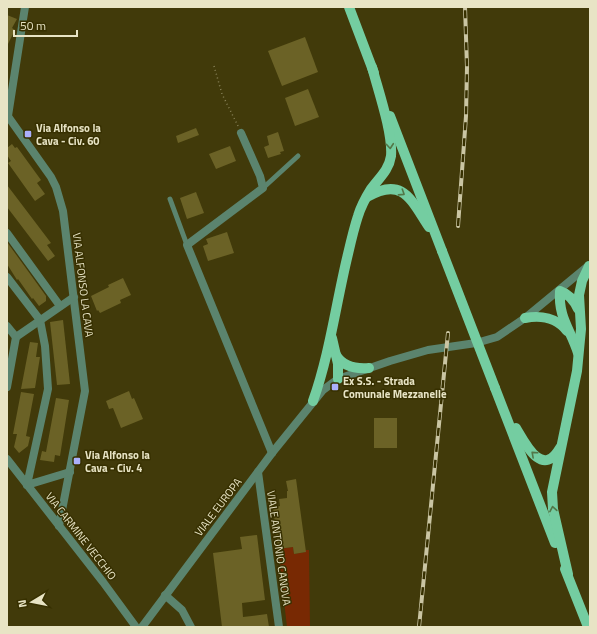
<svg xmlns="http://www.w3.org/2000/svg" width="597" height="634" viewBox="0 0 597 634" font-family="'Titillium Web',sans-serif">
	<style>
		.green { fill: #782903 }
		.building { fill: #6b6226 }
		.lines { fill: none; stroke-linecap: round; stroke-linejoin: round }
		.path { stroke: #89835a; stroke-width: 1.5; stroke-dasharray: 1 3; stroke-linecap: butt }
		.service { stroke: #5b846e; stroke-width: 5 }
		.minor { stroke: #5b846e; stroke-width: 8 }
		.tertiary { stroke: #5b846e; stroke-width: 8 }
		.primary { stroke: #74cda1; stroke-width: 10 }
		.rail-casing { stroke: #cac5a3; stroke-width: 4 }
		.rail { stroke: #373000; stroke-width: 2.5; stroke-dasharray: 8; stroke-linecap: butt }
		.primary-bridge { stroke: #74cda1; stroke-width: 10 }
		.oneway { stroke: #527748 }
		.poi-dot { fill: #abaffb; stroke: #373000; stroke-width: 1.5 }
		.labels { text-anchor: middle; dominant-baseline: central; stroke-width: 3; stroke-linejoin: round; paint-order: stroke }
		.poi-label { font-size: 11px; font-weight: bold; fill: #e8e4c5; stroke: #373000; text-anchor: start }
		.street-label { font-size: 11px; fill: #e8e4c5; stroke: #373000 }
	</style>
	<rect width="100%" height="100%" fill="#413a0a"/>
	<polygon class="green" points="293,547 294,554 305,552 305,550 309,550 310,627 287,627 278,549"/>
	<g class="building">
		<polygon points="7,15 17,19 12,28 15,30 7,46"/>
		<polygon points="305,37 318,72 282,86 268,51"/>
		<polygon points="308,89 319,117 295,126 285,98"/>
		<polygon points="196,128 199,135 178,143 176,136"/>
		<polygon points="278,132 284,151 280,152 281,154 268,158 264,147 269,145 267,136"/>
		<polygon points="12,144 15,148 17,147 41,180 37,183 45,194 35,201 8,163 11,161 7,155 7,148"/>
		<polygon points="230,146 236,161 216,169 209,154"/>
		<polygon points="7,185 51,243 47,245 55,256 48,261 7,207"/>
		<polygon points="196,192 204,213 187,219 180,198"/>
		<polygon points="227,232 234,253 208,261 203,246 208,244 206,239"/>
		<polygon points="7,242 46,296 46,301 39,306 33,298 32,299 18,279 17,280 7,264"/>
		<polygon points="123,278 131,295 120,300 121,303 100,313 98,310 97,311 91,296 109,287 108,285"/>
		<polygon points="63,320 70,384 57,385 50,322"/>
		<polygon points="30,342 38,343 36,357 40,357 35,388 21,389"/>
		<polygon points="129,391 132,399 134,398 143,419 121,428 113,408 109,409 106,401"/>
		<polygon points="21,392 34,394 26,436 30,437 28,446 19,453 14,447 17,434 13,434"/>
		<polygon points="56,398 69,400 60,456 55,455 54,462 40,460 42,451 46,452"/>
		<rect x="374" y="418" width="23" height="30"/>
		<polygon points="296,479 306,552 294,554 293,547 278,549 273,507 280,506 279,499 287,498 287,491 288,491 286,481"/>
		<polygon points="257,535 265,600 242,603 243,617 267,614 269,627 222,627 213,553 242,549 240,537"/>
	</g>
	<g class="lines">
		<polyline class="path" points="214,66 222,94 238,126"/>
		<g class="service">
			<polyline points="263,188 298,156"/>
			<polyline points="170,199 187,245"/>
		</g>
		<g class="minor">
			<polyline points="7,115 51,177 56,187 63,211 85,391 59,526"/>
			<polyline points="8,116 25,7"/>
			<polyline points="241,133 260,176 263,188 187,245 272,453"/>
			<polyline points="7,233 60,306"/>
			<polyline points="7,277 40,320 45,346 48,389 27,485 70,472"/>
			<polyline points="7,326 16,337"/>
			<polyline points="16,337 74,297"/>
			<polyline points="7,387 16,337"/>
		</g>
		<g class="tertiary">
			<polyline points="7,459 103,582 136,627"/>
			<polyline points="258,472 279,627"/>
			<polyline points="165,595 182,610 191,627"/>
			<polyline points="142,627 272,453 323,390 338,379 390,361 428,350 476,343 497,337 525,318 588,266"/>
		</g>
		<g class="primary">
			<polyline points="349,7 374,73"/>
			<polyline points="390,116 442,251"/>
			<path d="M367,197C403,176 411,200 429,227"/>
			<path d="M525,318C541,315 557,318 567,331"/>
			<polyline points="332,338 338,364 338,379"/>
			<path d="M578,353C571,330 558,318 560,291C569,294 574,300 578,309"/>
			<path d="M336,355C343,367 356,369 369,368"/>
			<polyline points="495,388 555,543"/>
			<path d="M313,401C330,353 336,303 348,254C351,241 354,228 358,216C361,206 366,197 371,189C379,178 389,170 391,156C393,133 378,90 372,67"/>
			<path d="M516,428C525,443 542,479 560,448"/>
			<polyline points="565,569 588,627"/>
			<polyline points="568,574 553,509 552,492 577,371 581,329 579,295 582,281 589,266"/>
		</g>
		<g class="rail-casing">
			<g id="rail">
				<polyline points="458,226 466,116 467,67 465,7"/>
				<polyline points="419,627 448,333"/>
			</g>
		</g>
		<use href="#rail" class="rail"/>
		<polyline class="primary-bridge" points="442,251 495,388"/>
	</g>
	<defs><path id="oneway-chevron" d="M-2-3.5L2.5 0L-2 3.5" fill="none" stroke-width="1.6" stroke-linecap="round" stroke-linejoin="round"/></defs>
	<g class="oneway">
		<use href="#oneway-chevron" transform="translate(390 146) rotate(85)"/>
		<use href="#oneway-chevron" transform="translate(402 193) rotate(33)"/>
		<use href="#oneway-chevron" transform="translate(534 454) rotate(-138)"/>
		<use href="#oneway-chevron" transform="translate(553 509) rotate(-100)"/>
	</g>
	<g class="poi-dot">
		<rect x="24" y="130" width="8" height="8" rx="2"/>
		<rect x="331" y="383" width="8" height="8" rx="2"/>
		<rect x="73" y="457" width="8" height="8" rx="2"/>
	</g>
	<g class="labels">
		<g class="poi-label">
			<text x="36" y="128">Via Alfonso la<tspan x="36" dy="13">Cava - Civ. 60</tspan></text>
			<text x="343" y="381">Ex S.S. - Strada<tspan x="343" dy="13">Comunale Mezzanelle</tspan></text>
			<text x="85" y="455">Via Alfonso la<tspan x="85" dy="13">Cava - Civ. 4</tspan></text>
		</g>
		<g class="street-label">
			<text transform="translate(83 285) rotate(83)">VIA ALFONSO LA CAVA</text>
			<text transform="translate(218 507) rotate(-53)">VIALE EUROPA</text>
			<text transform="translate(81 536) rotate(52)">VIA CARMINE VECCHIO</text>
			<text transform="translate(279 548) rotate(82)">VIALE ANTONIO CANOVA</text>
		</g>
	</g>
	<rect width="597" height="634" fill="none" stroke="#e8e4c5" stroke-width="16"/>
	<g transform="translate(32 602) rotate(260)" stroke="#373000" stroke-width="3" paint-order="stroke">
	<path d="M0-3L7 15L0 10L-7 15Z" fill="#e8e4c5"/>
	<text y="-6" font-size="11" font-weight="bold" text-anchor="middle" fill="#e8e4c5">N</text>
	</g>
	<path d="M14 30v6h63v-6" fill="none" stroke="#e8e4c5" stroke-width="2"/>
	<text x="20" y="30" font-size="12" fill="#e8e4c5" stroke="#373000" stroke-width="3" paint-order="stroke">50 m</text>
</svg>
